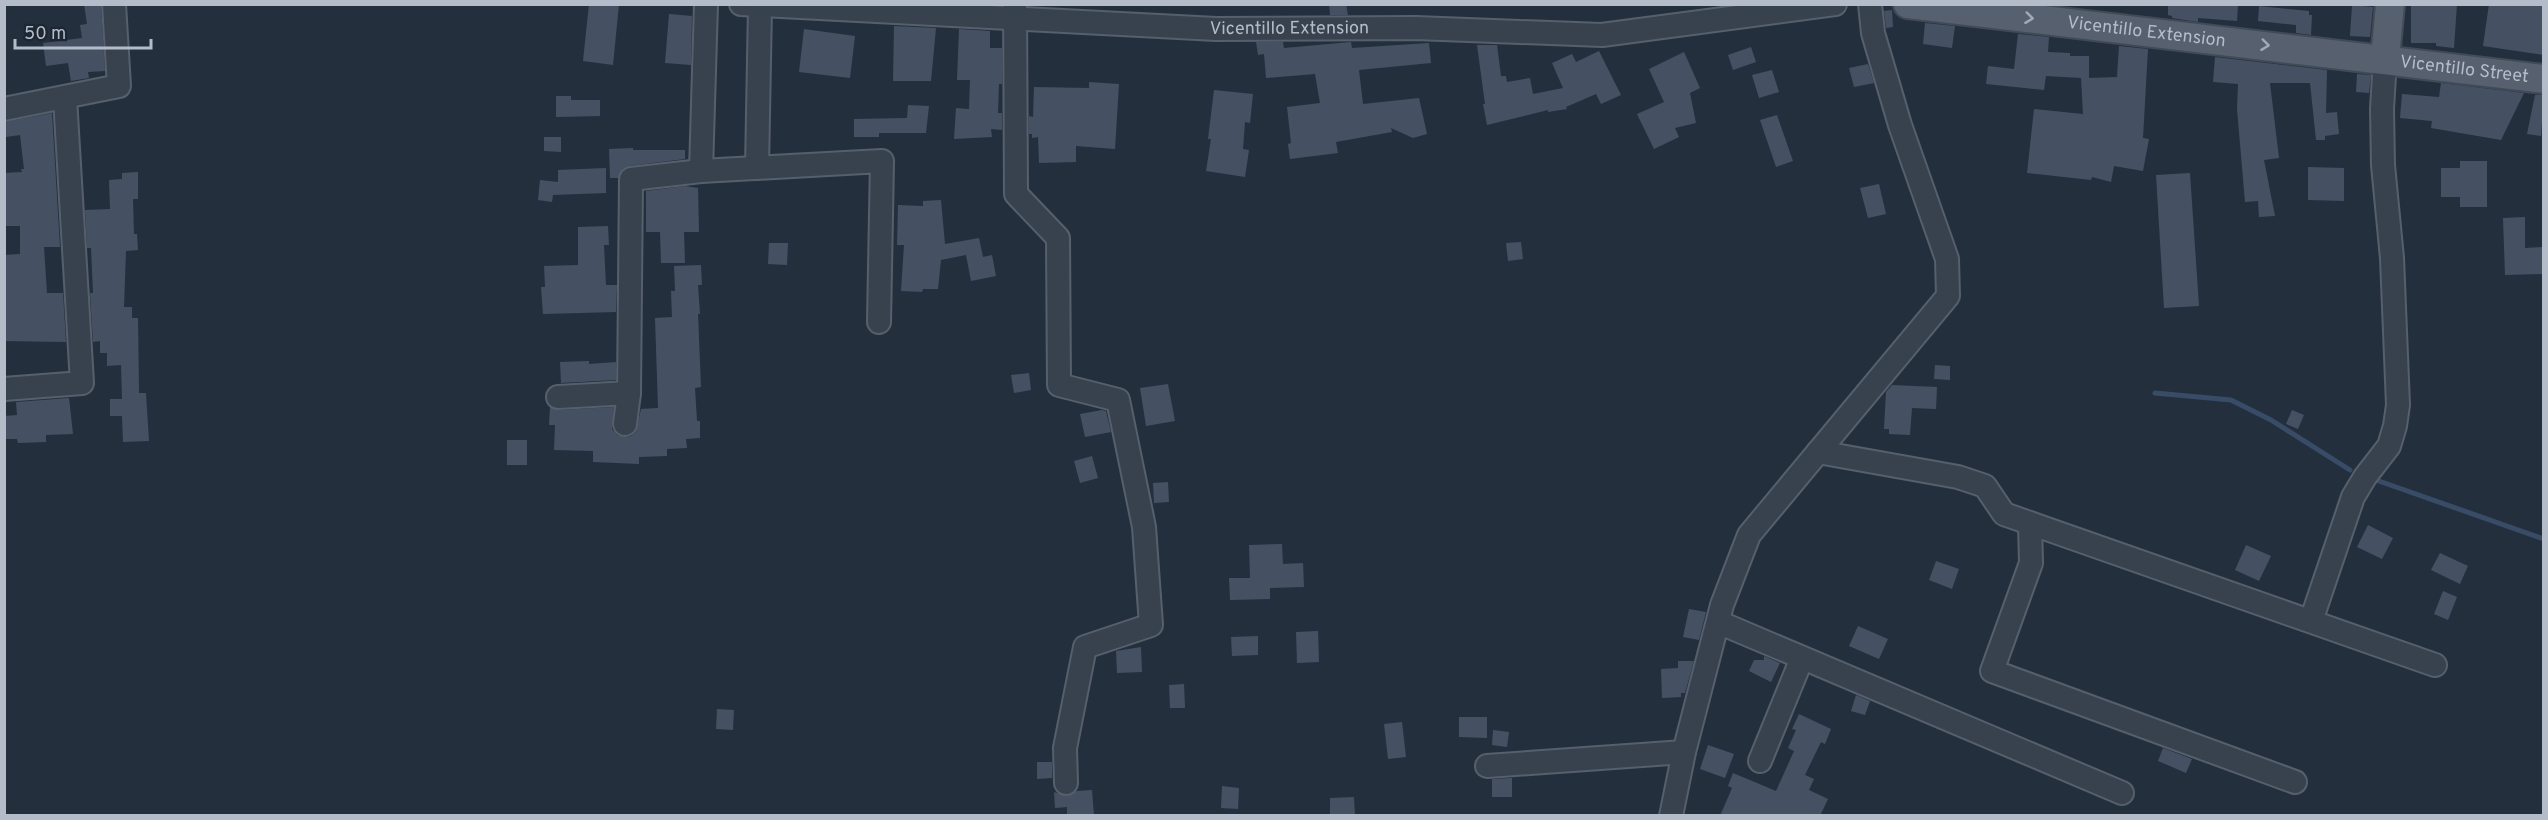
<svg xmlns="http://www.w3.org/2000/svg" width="2548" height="820" viewBox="0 0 2548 820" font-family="Overpass,sans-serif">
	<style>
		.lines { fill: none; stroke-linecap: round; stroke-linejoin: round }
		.stream { stroke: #394c67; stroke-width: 5 }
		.building { fill: #455162 }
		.minor-casing { stroke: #565f6c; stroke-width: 26 }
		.major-casing { stroke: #414a57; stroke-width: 32 }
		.minor { stroke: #38414e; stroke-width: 22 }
		.major { stroke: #56606e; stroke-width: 28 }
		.oneway { stroke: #a1aab7 }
		.labels { text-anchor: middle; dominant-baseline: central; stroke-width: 4.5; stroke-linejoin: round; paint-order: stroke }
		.street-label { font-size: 18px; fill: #b4bcc9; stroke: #1d2633 }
	</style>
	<rect width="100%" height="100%" fill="#242f3e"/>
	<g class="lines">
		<g class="stream">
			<polyline points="2155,393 2231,400 2271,420 2350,470"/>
			<polyline points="2376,480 2544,539"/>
		</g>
	</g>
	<g class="building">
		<polygon points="84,4 101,4 105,71 88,72 89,78 71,81 68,63 46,66 43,43 82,38 80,25 87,24"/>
		<polygon points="589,4 619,4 613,65 583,61"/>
		<polygon points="1329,4 1346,4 1348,15 1330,15"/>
		<polygon points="2168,4 2238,6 2237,21 2198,18 2198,22 2172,18 2172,16 2168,15"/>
		<polygon points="2411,4 2457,4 2454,48 2436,46 2436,43 2411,43"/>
		<polygon points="2489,4 2544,4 2544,55 2483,46"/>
		<polygon points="2352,5 2373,7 2370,37 2350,36"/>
		<polygon points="2259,6 2309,11 2309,15 2312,15 2311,35 2296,33 2296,25 2258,21"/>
		<polygon points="1892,10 1893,27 1886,28 1884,11"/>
		<polygon points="669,14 692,16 691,65 665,63"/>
		<polygon points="1925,23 1955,26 1952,48 1923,44"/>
		<polygon points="894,26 936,28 931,81 893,81"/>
		<polygon points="804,29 855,36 850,78 799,72"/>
		<polygon points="959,29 990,31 990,48 1002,48 1002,84 999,84 998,113 1002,113 1002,130 991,129 992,137 954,139 956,108 969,109 970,80 957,80"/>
		<polygon points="2018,34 2049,37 2048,52 2070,53 2070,56 2089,56 2089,78 2117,77 2119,46 2148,49 2143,138 2149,139 2143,171 2114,166 2111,182 2092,177 2091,180 2027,173 2034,109 2083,114 2081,78 2046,76 2044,90 1986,84 1988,66 2014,69"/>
		<polygon points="1256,42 1283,42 1284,48 1351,42 1352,48 1429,43 1431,63 1359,70 1363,104 1419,98 1427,134 1413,138 1391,128 1392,132 1336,142 1338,153 1290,159 1288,144 1291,143 1287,107 1320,103 1315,74 1266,78 1264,54 1258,55"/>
		<polygon points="1477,45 1497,45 1501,76 1506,76 1507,82 1530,78 1533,94 1563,88 1552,63 1572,54 1576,62 1599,51 1621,95 1601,104 1596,94 1566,107 1567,109 1548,112 1548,110 1487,125 1483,104 1485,104"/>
		<polygon points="1751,47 1756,62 1733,70 1728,55"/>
		<polygon points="1684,52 1700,88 1690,93 1696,123 1675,128 1679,137 1654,149 1637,114 1664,102 1649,69"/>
		<polygon points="2215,57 2327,70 2326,113 2337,112 2339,134 2325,136 2325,140 2316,140 2310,83 2270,83 2279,158 2264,160 2275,216 2259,217 2258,201 2245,202 2237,109 2238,84 2213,82"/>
		<polygon points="1868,64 1874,83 1854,87 1849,68"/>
		<polygon points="1772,70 1779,92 1759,98 1752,75"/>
		<polygon points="2357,74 2371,75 2369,93 2356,92"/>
		<polygon points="1089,82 1119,84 1115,149 1076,146 1076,162 1039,163 1038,137 1032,138 1032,134 1029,134 1029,116 1033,117 1034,87 1089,88"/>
		<polygon points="2441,83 2524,93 2501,140 2431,128 2432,121 2400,118 2402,94 2439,97"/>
		<polygon points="1214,90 1253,94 1250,123 1245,122 1243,149 1249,150 1245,177 1206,171 1211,139 1208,139"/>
		<polygon points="2535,95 2544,95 2541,136 2527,134"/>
		<polygon points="556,96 571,96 571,100 600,100 600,116 556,117"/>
		<polygon points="908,105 929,106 926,133 879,133 879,137 854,137 854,119 907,118"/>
		<polygon points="52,113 60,247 44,247 47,293 63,293 66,342 4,341 4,255 20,254 20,226 4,226 4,173 22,172 21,169 24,169 20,135 6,137 4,122"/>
		<polygon points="1777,115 1793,161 1776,167 1760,120"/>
		<polygon points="544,137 561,137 561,152 544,151"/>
		<polygon points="633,148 633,150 685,150 685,159 629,166 623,168 618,178 610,178 609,149"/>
		<polygon points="2460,161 2487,161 2487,207 2460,207 2460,197 2441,197 2441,168 2460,168"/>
		<polygon points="2308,167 2344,168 2344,201 2308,200"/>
		<polygon points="606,168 606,193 553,195 552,202 538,200 540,180 558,182 558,170"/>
		<polygon points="138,172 138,199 133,199 134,234 137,234 138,250 126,251 124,307 132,307 132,318 138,318 139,393 146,393 149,441 123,442 122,416 110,416 110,399 122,399 121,365 107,366 107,353 100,353 100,341 93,342 90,293 93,293 91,248 87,248 85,210 110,209 109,180 122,179 122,173"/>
		<polygon points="2190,173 2199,306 2164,308 2156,175"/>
		<polygon points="1879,184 1886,214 1868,218 1860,188"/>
		<polygon points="685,186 698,188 699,232 684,232 685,263 661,263 660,232 646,232 646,191"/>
		<polygon points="941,200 945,244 979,238 983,257 992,255 996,276 971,281 966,255 941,260 938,289 923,289 922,292 901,291 904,245 897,245 898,205 923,206 923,201"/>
		<polygon points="2525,217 2525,248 2544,247 2544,274 2505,275 2503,218"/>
		<polygon points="608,226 609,245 604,245 606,285 617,285 616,312 543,314 541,287 545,287 544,266 578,265 578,227"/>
		<polygon points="1521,242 1523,259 1508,261 1506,243"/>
		<polygon points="769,243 788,243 787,265 768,264"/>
		<polygon points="701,265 702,285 698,285 700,314 698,314 701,387 695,388 697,421 700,421 700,438 686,439 687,448 667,449 667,456 639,457 639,464 593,462 593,451 554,450 555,425 549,425 550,407 559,410 614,407 612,429 617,435 624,437 631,436 636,432 641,409 658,408 655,318 672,317 671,291 675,291 674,266"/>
		<polygon points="589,361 589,364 616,362 616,380 561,383 560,362"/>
		<polygon points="1935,365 1950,366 1950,380 1934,379"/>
		<polygon points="1029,373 1031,390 1014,393 1011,375"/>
		<polygon points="1168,384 1175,421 1146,426 1140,388"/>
		<polygon points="1892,385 1937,387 1936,409 1912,408 1910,435 1889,434 1889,429 1884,429 1886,392"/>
		<polygon points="69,398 73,434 46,435 46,442 18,443 17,439 4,439 4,416 17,415 16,402"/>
		<polygon points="1102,410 1106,411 1111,432 1085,437 1080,414"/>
		<polygon points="2292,410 2304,415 2298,429 2286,424"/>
		<rect x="507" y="440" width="20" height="25"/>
		<polygon points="1092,456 1098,478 1080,483 1074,461"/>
		<polygon points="1168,482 1169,502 1154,503 1153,483"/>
		<polygon points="2368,525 2393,538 2382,559 2357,547"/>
		<polygon points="1282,544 1283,564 1303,563 1304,587 1270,588 1270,599 1230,600 1229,578 1250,578 1249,545"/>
		<polygon points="2246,545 2271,556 2259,581 2235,570"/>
		<polygon points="2440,553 2468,566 2460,584 2431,570"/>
		<polygon points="1936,561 1959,569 1952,589 1929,580"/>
		<polygon points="2443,591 2457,597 2448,620 2434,614"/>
		<polygon points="1689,609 1706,612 1699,640 1683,637"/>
		<polygon points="1858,626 1888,639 1879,659 1849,646"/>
		<polygon points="1318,631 1319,662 1297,663 1296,632"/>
		<polygon points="1258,636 1258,655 1232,656 1231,637"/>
		<polygon points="1141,647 1142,672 1117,673 1116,651"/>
		<polygon points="1764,656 1780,663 1771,682 1749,671 1754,660 1764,660"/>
		<polygon points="1678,661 1694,661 1685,693 1681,693 1681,697 1662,698 1661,669 1678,668"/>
		<polygon points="1184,684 1185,708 1170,708 1169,685"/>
		<polygon points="1856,695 1870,701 1865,715 1851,711"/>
		<polygon points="717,709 734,710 733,730 716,729"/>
		<polygon points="1799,714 1831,729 1825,744 1821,742 1805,775 1814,779 1809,790 1828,799 1820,816 1720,816 1732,788 1728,786 1733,773 1776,791 1794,751 1788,748 1796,730 1792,729"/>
		<polygon points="1459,717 1487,717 1487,738 1459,737"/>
		<polygon points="1402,722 1406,757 1388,759 1384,724"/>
		<polygon points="1493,730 1509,732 1507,747 1492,745"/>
		<polygon points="1708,745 1734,754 1725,778 1700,769"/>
		<polygon points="2163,748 2192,759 2186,773 2158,761"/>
		<polygon points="1037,762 1052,762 1052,778 1037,779"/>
		<polygon points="1512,778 1512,797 1492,797 1492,779"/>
		<polygon points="1222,786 1239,788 1238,809 1221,808"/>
		<polygon points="1092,790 1094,816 1067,816 1067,807 1055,808 1054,792 1067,796 1077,791"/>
		<polygon points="1354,797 1355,816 1330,816 1330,798"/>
	</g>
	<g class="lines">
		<g class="minor-casing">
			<g id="minor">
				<path id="s1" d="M741,4L1216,29L1416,28L1602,35L1835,4"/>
				<polyline points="1015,4 1016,194 1058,238 1059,385 1118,400 1144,527 1151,625 1085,647 1065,748 1066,783"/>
				<polyline points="4,109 119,86 114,4"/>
				<polyline points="757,168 760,6"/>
				<polyline points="701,171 706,4"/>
				<polyline points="4,389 82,383 65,98"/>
				<polyline points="558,397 629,393"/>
				<polyline points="625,424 629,393 631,179 701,171 882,161 879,322"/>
				<polyline points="1818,452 1958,477 1985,486 2004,514 2435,665"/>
				<polyline points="2030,523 2031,563 1992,671 2295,782"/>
				<polyline points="2311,621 2353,497 2365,477 2389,446 2395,426 2398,405 2392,258 2383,165 2382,109 2385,59"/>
				<polyline points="1718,622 2122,793"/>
				<polyline points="1760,761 1802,658"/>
				<polyline points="1487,766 1684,752"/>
				<polyline points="1671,816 1684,752 1722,605 1749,535 1948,296 1947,259 1900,125 1873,33 1870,4"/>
			</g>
		</g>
		<g class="major-casing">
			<g id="major">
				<path id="s2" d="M1908,4L2544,79"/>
				<polyline points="2385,59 2390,4"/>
			</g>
		</g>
		<use href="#minor" class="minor"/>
		<use href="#major" class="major"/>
	</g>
	<defs><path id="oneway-chevron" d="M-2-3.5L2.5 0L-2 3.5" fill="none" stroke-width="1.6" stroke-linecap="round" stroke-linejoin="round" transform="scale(1.5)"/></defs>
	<g class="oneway">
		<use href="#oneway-chevron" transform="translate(2029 18) rotate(7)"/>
		<use href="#oneway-chevron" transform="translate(2265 45) rotate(7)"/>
	</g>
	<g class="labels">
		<g class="street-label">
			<text stroke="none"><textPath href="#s1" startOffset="549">Vicentillo Extension</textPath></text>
			<text stroke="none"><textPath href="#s2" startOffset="240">Vicentillo Extension</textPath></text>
			<text stroke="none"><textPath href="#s2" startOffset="560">Vicentillo Street</textPath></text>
		</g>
	</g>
	<rect width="2548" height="820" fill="none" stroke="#b4bcc9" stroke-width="12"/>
	<path d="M15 39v9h136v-9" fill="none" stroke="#b4bcc9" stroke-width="3"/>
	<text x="24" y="39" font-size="18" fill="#b4bcc9" stroke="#1d2633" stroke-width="4.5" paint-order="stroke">50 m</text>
</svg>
